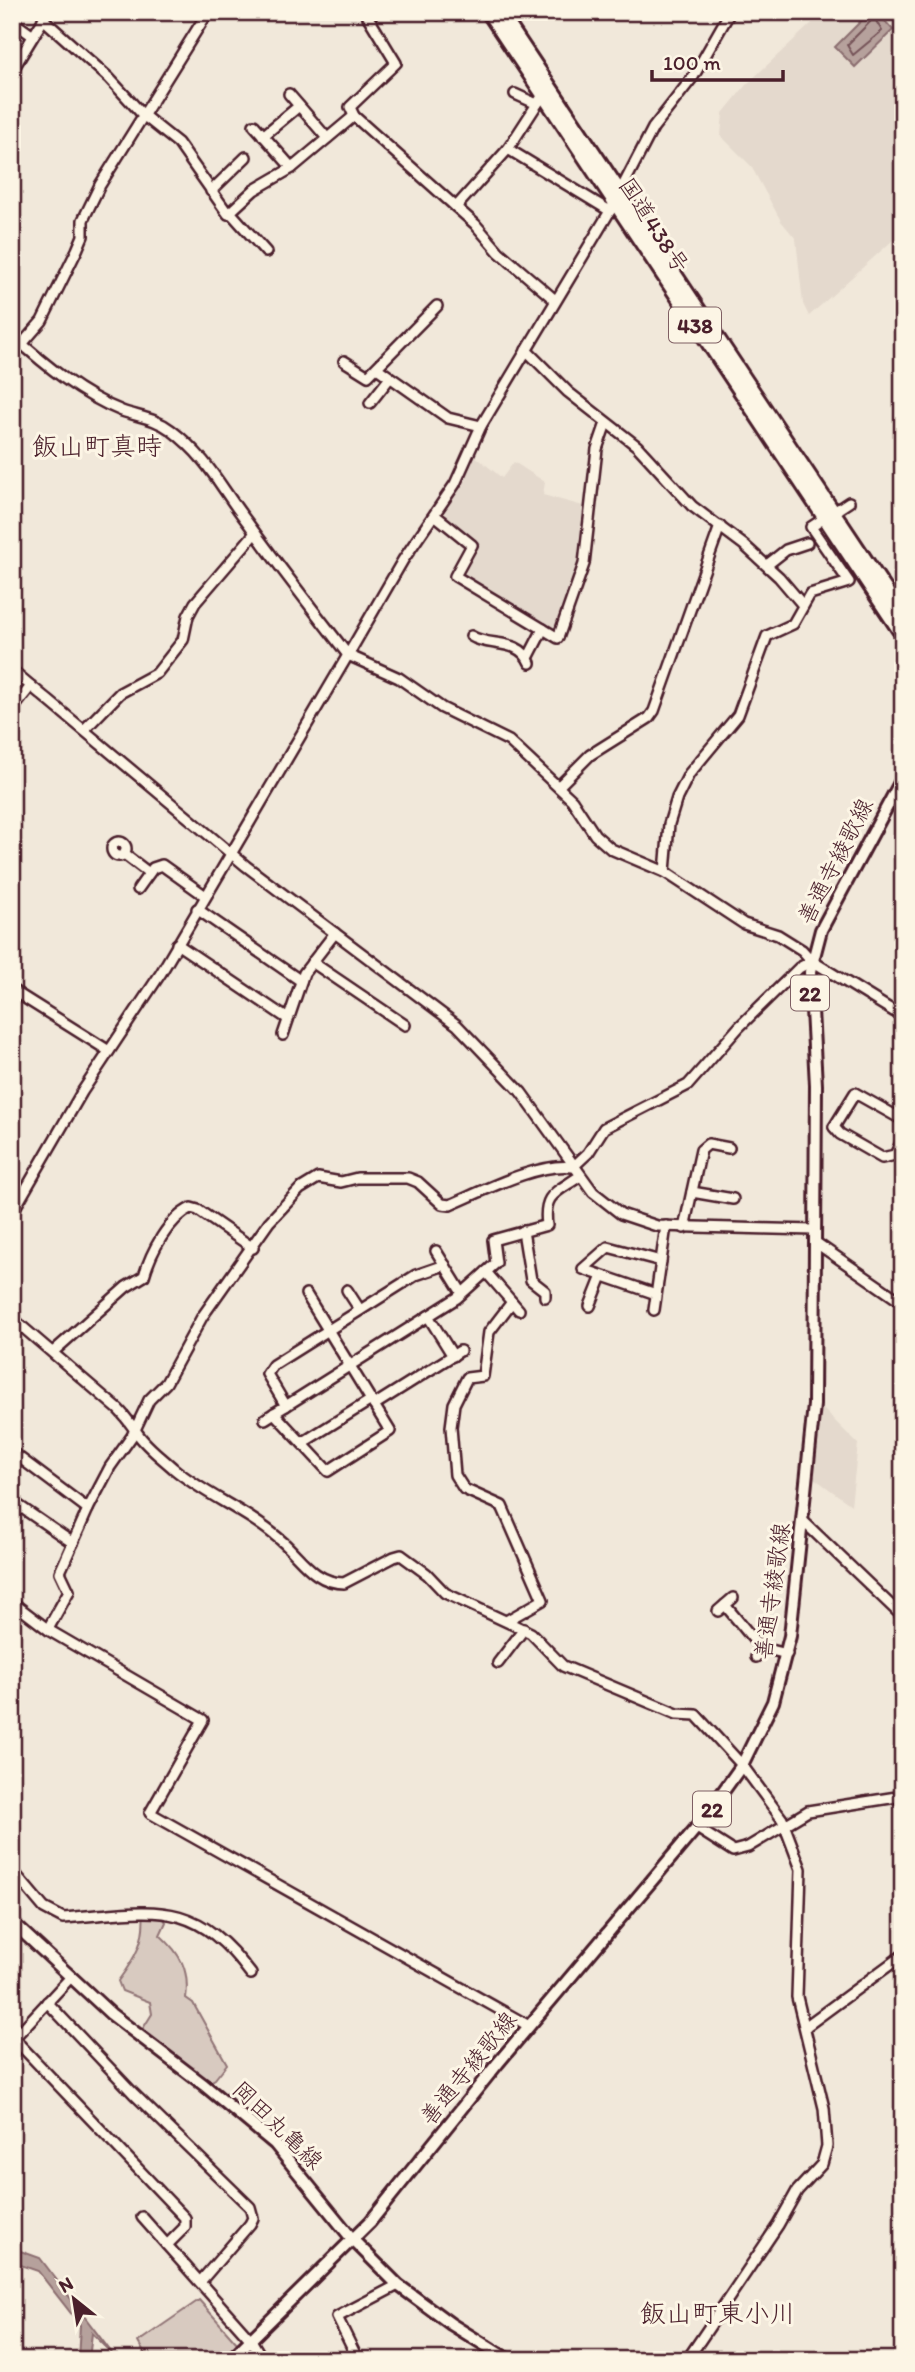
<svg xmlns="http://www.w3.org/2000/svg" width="915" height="2372" viewBox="0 0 915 2372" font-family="Itim,'Klee One',sans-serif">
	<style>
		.built { fill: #e4d9cd }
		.green { fill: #d8cac0; stroke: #917476; stroke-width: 2 }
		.water { fill: #b6a19c; stroke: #8b6d6f; stroke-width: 2 }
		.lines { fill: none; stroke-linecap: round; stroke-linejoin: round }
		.shore { stroke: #755358; stroke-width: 2 }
		.minor-casing { stroke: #4a1f2b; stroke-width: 14 }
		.major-casing { stroke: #4a1f2b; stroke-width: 16 }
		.highway-casing { stroke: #4a1f2b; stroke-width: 18 }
		.minor { stroke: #fcf5e5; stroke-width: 9 }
		.major { stroke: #fcf5e5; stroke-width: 10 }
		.highway { stroke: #fcf5e5; stroke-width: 12 }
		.labels { text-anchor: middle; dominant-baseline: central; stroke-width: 6; stroke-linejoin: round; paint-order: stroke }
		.shield { fill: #fcf5e5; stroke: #7f5f63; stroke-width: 2 }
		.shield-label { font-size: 21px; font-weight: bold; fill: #4a1f2b }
		.street-label { font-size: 23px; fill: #4a1f2b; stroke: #fcf5e5 }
		.quarter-label { font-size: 26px; fill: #4a1f2b; stroke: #fcf5e5 }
	</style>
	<rect width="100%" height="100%" fill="#f1e8da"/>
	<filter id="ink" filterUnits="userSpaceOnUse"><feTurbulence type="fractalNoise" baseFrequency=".0143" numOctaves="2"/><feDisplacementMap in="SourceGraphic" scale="14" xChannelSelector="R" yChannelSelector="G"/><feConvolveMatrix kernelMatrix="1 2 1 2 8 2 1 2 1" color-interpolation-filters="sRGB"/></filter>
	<g filter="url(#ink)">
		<g class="built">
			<polygon points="832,12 889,12 903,27 903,231 809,316 803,304 796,239 781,221 751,166 721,136 723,113 746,85 814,21"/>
			<polygon points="474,455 502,478 514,462 545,482 543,495 583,506 580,565 558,628 552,630 463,576 461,569 478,546 447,520 445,512"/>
			<polygon points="820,1406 858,1444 851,1505 814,1478"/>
		</g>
		<g class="green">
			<path d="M148,1908L159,1912L166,1922L160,1935C180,1953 190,1970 186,1998L193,2003L227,2064L215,2079L208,2083L142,2030L152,2014L150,2002L122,1991L118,1981C135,1958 146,1941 143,1911Z"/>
			<polygon points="199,2300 252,2360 148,2360 138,2342"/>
		</g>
		<g class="water">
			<polygon points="870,12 877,12 893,30 855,67 835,47"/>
			<polygon points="12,2248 40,2258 112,2353 92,2333 89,2360 78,2360 80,2325 38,2271 12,2262"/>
		</g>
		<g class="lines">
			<polygon class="shore" points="871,21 876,21 882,31 853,55 847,45"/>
			<g class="minor-casing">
				<g id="minor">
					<polyline points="365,12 396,63 350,107 354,116 475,224 499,252 555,300"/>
					<polyline points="43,19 109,78 143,115 178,143 228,214 254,190 292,168 354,116"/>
					<polyline points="12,21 33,36"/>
					<polyline points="12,71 48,12"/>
					<polyline points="289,94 327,138"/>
					<polyline points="515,94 537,104"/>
					<polyline points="254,125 292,168"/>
					<polyline points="263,136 299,106"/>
					<polyline points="508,149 543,95"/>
					<polyline points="211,191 246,157"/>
					<polyline points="456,207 508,149 610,211"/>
					<polyline points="231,213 266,252"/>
					<path d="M12,335C44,364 81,395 122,411C139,417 155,418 171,430C209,459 220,487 248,523C280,568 314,611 348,655L403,560L455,484L481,426L610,211L653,128L693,77L730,12"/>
					<polyline points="22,344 42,321 77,250 83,236 83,220 100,185 208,12"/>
					<polyline points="526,350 568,392 637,446 692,506 744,545 779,577 802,604"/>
					<polyline points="344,361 368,376 437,306"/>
					<polyline points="377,368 448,418 481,426"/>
					<polyline points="370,403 389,379"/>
					<polyline points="436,516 472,545 455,576 558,638 584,564 597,449 606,423"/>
					<polyline points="767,565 786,550 807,543"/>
					<path d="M471,636C489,648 519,637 530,663"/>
					<polyline points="528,658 543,629"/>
					<polyline points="12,670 246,866 457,1025 521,1092 593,1192 621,1214 657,1226 814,1230"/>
					<polyline points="12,710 31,686"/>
					<polyline points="84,730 120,693 157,673 183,640 188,616 195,603 255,533"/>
					<polyline points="559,786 590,755 649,718 654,711 720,526"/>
					<circle cx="119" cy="849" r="7"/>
					<polyline points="124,854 149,873"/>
					<polyline points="665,872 669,824 677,798 689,774 738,715 767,636 793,624 810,594 849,582 811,527 849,502"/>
					<polyline points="138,889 153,868 162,865 204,895"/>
					<polyline points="197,909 301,981"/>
					<polyline points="177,944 288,1019"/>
					<polyline points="312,962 405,1025"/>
					<polyline points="12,990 109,1051"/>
					<polyline points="283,1035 304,973 335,933"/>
					<polyline points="834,1127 855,1093 903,1120"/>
					<polyline points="834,1127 840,1134 882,1158 895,1155 903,1139"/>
					<polyline points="692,1192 733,1199"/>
					<polyline points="12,1213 82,1092 161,973 348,655 399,678 442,708 509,741 572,800 595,835 611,849 665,872 744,924 778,935 802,950 812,961 903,1017"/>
					<polyline points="684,1228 701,1150 708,1144 729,1148"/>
					<polyline points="523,1231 531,1280 545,1291 545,1297"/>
					<polyline points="815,1242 903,1303"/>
					<polyline points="436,1251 462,1293"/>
					<polyline points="486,1272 519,1310"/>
					<polyline points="347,1290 360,1310"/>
					<polyline points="656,1294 583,1269 608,1247 661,1261"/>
					<polyline points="590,1306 602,1276"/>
					<polyline points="654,1310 666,1226"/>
					<polyline points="428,1316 453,1356"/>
					<path d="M12,1318L118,1409C127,1418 131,1425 138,1434C146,1446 162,1458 173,1468C206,1496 249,1511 284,1543C303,1561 316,1583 344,1583L394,1557L401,1555L427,1574L445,1593L531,1633L563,1666L677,1714L696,1715L742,1765L782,1819L801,1869L797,1997L824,2108L827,2146L822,2164L797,2191L778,2225L687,2360"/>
					<path d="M53,1352L126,1287L144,1276C151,1252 168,1219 191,1208L198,1210L253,1248"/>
					<polyline points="374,1405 460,1351"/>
					<polyline points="286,1406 267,1374 273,1365 416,1275 445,1265"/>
					<polyline points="274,1413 328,1471 390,1431 306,1294"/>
					<path d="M265,1419L457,1298L496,1263L493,1240L547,1225C543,1193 556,1193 580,1176"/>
					<polyline points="302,1443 371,1400"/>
					<polyline points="12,1452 88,1509"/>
					<polyline points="12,1501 73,1543"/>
					<polyline points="803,1521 903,1617"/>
					<polyline points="12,1602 50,1631 203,1720 150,1813 529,2026"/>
					<polyline points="725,1605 759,1646 756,1657"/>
					<polyline points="718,1611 733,1598"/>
					<polyline points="508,1620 543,1600 502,1506 464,1489 455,1475 451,1427 454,1404 467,1378 483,1376 489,1332 512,1302"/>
					<path d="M48,1629L69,1591L60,1572L88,1509L110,1467L132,1436L149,1400L166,1383L202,1317L269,1222L300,1189L318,1178L341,1182L357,1178H408L418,1182L442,1204L450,1205C483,1191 538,1162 573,1167L588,1153L604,1128L688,1085L739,1027L799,968L812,961"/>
					<polyline points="759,1647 787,1654"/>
					<polyline points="498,1663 524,1629"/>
					<polyline points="697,1828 733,1851 748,1847 808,1811 903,1796"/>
					<path d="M12,1870L44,1908L63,1918C150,1912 192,1894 251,1974"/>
					<polyline points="70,1978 15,2037 20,2045 185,2218 185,2227 167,2245"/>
					<polyline points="47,2002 134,2094 250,2207 253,2218 250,2224 200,2282"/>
					<polyline points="805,2027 903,1955"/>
					<polyline points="142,2217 251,2340 263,2360"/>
					<polyline points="271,2358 272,2360"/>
					<polyline points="358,2360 337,2317 398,2285"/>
				</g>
			</g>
			<g class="major-casing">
				<g id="major">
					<polyline points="12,1922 111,2014 204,2085 275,2144 353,2240 398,2285 451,2324 509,2360"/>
					<polyline points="230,2360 370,2222 498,2063 702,1821 742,1765 773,1702 790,1636 814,1405 816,1085 810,972 821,930 903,777"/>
				</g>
			</g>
			<g class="highway-casing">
				<g id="highway">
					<polyline points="488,12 903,636"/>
					<polyline points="500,12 903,616"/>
				</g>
			</g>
			<use href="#minor" class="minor"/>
			<use href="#major" class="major"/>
			<use href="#highway" class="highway"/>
		</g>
	</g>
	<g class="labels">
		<g class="shield">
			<rect x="669" y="307.5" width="52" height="35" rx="5"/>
			<rect x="791" y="975.5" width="38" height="35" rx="5"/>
			<rect x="693" y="1791.5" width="38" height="35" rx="5"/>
		</g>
		<g class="shield-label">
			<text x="695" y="325">438</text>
			<text x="810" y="993">22</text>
			<text x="712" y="1809">22</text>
		</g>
		<g class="street-label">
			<text transform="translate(654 225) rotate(57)">国道438号</text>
			<text transform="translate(835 861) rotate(-63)">善通寺綾歌線</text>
			<text transform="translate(772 1591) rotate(-82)">善通寺綾歌線</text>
			<text transform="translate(468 2068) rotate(-51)">善通寺綾歌線</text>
			<text transform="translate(278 2125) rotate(44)">岡田丸亀線</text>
		</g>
		<g class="quarter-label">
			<text x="97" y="446">飯山町真時</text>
			<text x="718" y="2313">飯山町東小川</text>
		</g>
	</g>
	<rect width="915" height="2372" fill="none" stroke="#fcf5e5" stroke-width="42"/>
	<rect x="21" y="21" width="873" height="2330" fill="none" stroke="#4a1f2b" stroke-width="2.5" filter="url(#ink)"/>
	<g transform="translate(74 2299) rotate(330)" stroke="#fcf5e5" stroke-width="5" paint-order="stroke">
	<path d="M0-5L12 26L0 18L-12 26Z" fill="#4a1f2b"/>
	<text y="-10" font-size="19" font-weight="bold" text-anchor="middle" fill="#4a1f2b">N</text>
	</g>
	<path d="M652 70v10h131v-10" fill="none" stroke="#4a1f2b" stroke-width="3.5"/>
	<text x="663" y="70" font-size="21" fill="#4a1f2b" stroke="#fcf5e5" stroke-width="5" paint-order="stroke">100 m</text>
</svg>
